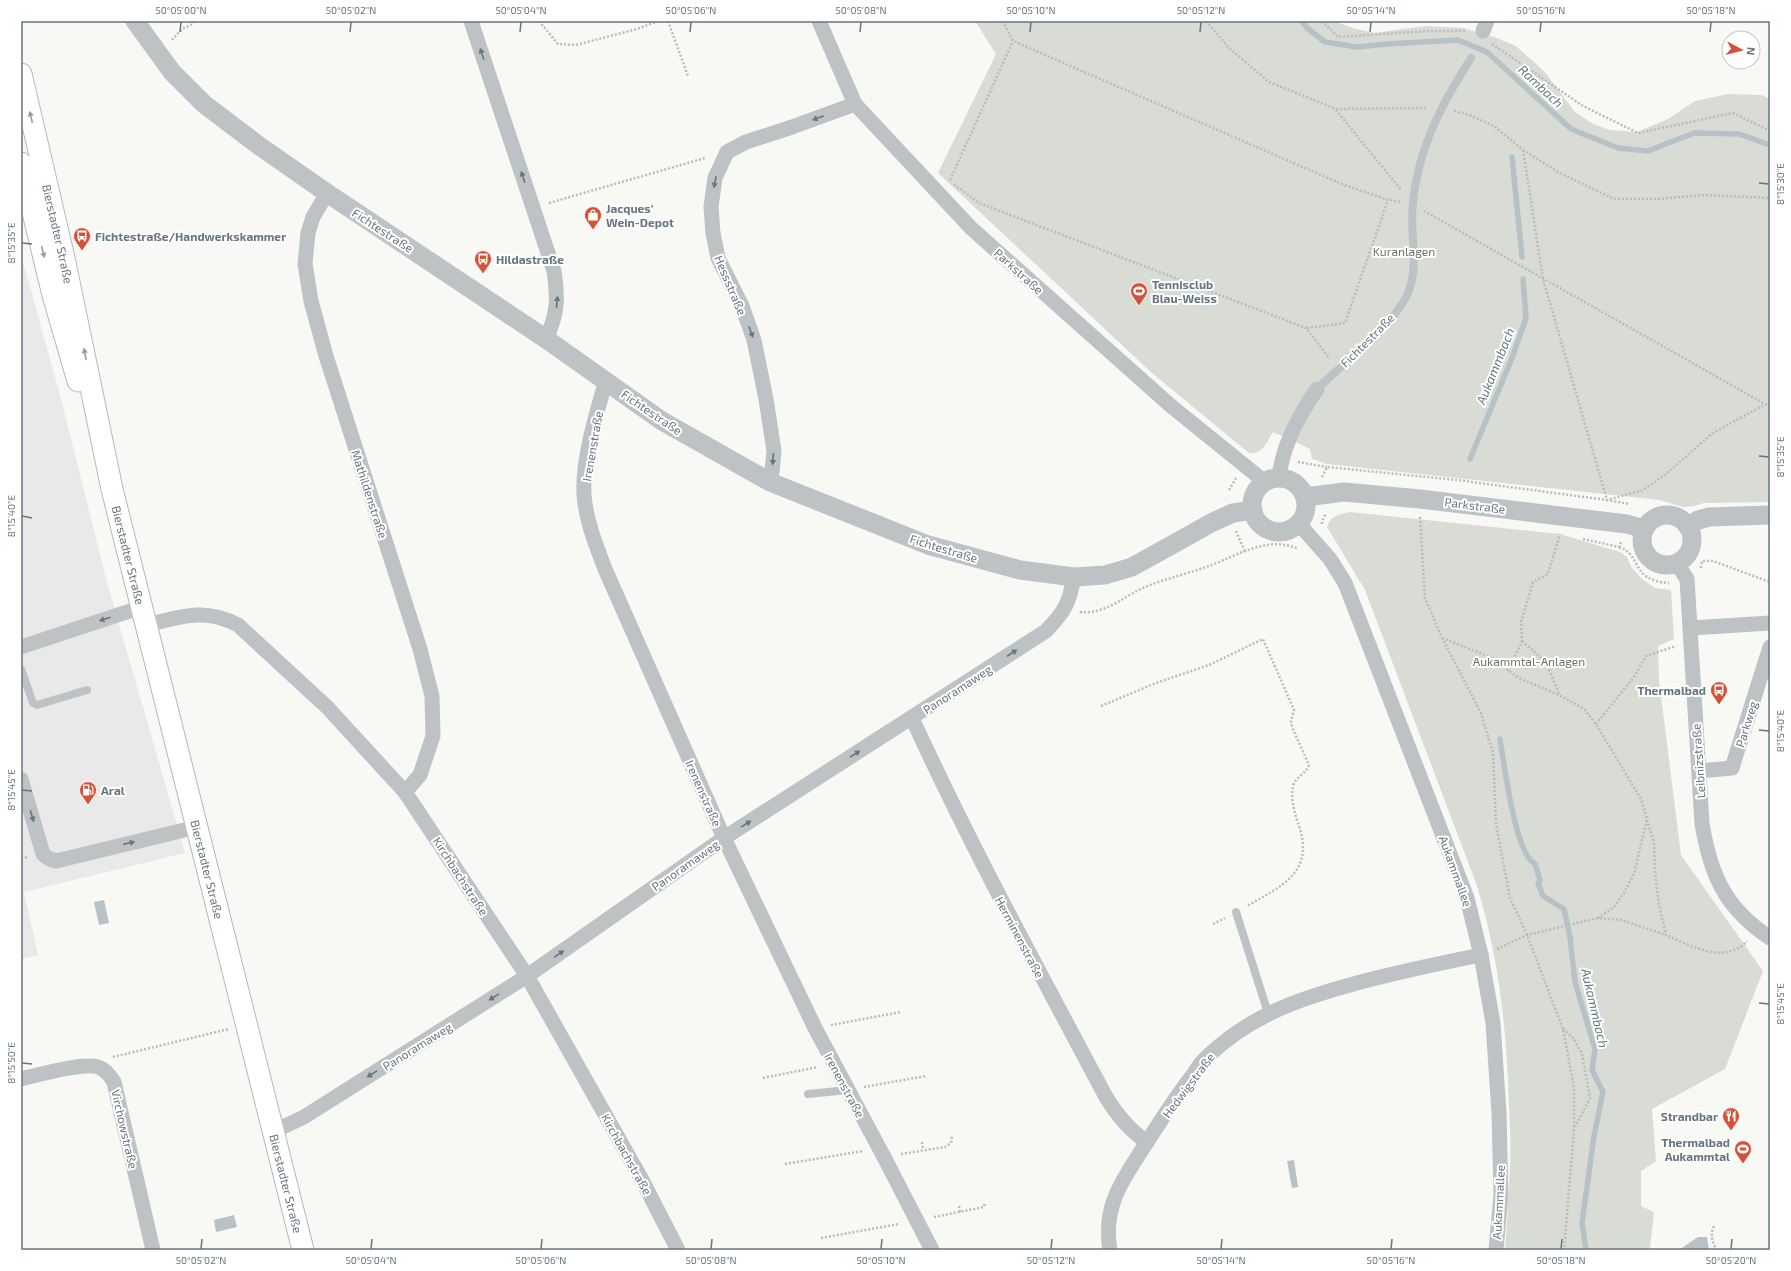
<svg xmlns="http://www.w3.org/2000/svg" width="1791" height="1271" viewBox="0 0 1791 1271" font-family="'Exo 2',sans-serif">
	<style>
		.built { fill: #e9e9e9 }
		.green { fill: #d8dcd5 }
		.water { fill: #b6c2c6 }
		.lines { fill: none; stroke-linecap: round; stroke-linejoin: round }
		.stream { stroke: #b6c2c6; stroke-width: 5.5 }
		.secondary-casing { stroke: #b2b8bc; stroke-width: 23 }
		.path { stroke: #b8bcbe; stroke-width: 2.5; stroke-dasharray: 2 2; stroke-linecap: butt }
		.service { stroke: #bdc2c5; stroke-width: 8 }
		.minor { stroke: #bdc2c5; stroke-width: 15 }
		.tertiary { stroke: #bdc2c5; stroke-width: 19 }
		.secondary { stroke: #fff; stroke-width: 21 }
		.oneway { fill: #66757e }
		.oneway2 { fill: #949ea5 }
		.ticks { fill: none; stroke: #66757e; stroke-width: 1.5 }
		.labels { text-anchor: middle; dominant-baseline: central; stroke-width: 4; stroke-linejoin: round; paint-order: stroke }
		.poi-label { font-size: 12px; font-weight: bold; fill: #66757e; stroke: #fff; text-anchor: start }
		.street-label { font-size: 12px; fill: #66757e; stroke: #fff }
		.park-label { font-size: 12px; fill: #687664; stroke: #fff }
		.water-label { font-size: 13px; font-style: italic; fill: #657a7f; stroke: #fff }
		.neatline { fill: none; stroke: #66757e; stroke-width: 1.5 }
		.ticks-label { font-size: 10px; text-anchor: middle; fill: #66757e }
	</style>
	<rect width="100%" height="100%" fill="#f8f8f5"/>
	<polygon class="built" points="21,255 60,395 108,586 185,853 24,892 38,955 21,959"/>
	<g class="green">
		<path d="M975,21H1333L1353,28L1374,33L1426,26L1463,28L1494,37L1516,46L1544,71L1575,112L1593,124L1610,130L1637,132L1668,119L1695,101L1728,94L1762,95L1770,99V502L1704,503L1694,506L1683,507L1659,500L1327,464L1312,459L1310,449L1273,432C1267,442 1262,455 1249,453L1152,373L938,173L996,54Z"/>
		<path d="M1350,512L1560,534L1620,552L1627,557L1632,568L1642,579L1655,588L1671,590L1674,639L1658,646L1659,680L1681,855L1763,971L1725,1069L1652,1109L1656,1161L1641,1171V1206L1654,1212L1650,1248L1647,1250H1505C1507,1222 1509,1193 1510,1165C1511,1146 1510,1127 1509,1107C1507,1031 1499,956 1476,883L1365,590L1327,527C1330,516 1339,514 1350,512Z"/>
	</g>
	<g class="water">
		<polygon points="104,900 109,923 99,925 94,902"/>
		<polygon points="1294,1160 1298,1187 1292,1188 1287,1161"/>
		<polygon points="234,1215 237,1227 216,1232 214,1220"/>
		<polygon points="1698,1237 1707,1237 1709,1250 1679,1250"/>
	</g>
	<g class="lines">
		<g class="stream">
			<polyline points="1302,21 1307,28 1325,42 1357,47 1387,44 1458,40 1487,52 1571,129 1618,148 1648,151 1694,133 1739,134 1770,145"/>
			<polyline points="1512,157 1522,257"/>
			<polyline points="1470,459 1512,358 1526,318 1523,279"/>
			<path d="M1500,739C1504,763 1515,854 1535,864L1540,880L1538,883L1543,896L1564,909L1570,937L1575,982L1595,1049L1592,1070L1603,1092L1594,1136L1582,1223L1586,1250"/>
		</g>
		<g class="secondary-casing">
			<g id="secondary">
				<path id="s1" d="M21,74L64,258L112,489L303,1250"/>
				<polyline points="21,163 53,295 78,381"/>
			</g>
		</g>
		<g class="path">
			<polyline points="539,21 558,44 576,45 637,29 658,21"/>
			<polyline points="668,21 688,76"/>
			<polyline points="1003,21 1013,41 1344,185 1389,200 1401,202"/>
			<polyline points="1206,21 1228,47 1269,82 1336,109 1427,108"/>
			<polyline points="1322,21 1338,37 1427,31 1466,31"/>
			<polyline points="172,40 182,29 193,24 194,21"/>
			<polyline points="1492,44 1583,106 1638,133 1733,113 1770,131"/>
			<polyline points="1336,110 1401,190"/>
			<polyline points="1454,111 1469,115 1494,126 1523,150 1560,173 1614,199 1657,199 1704,195 1770,198"/>
			<polyline points="1523,150 1543,279 1607,500 1630,504"/>
			<polyline points="950,180 1013,41"/>
			<polyline points="954,184 979,203 1306,328 1330,359"/>
			<polyline points="549,203 705,158"/>
			<polyline points="1424,211 1770,407"/>
			<polyline points="1307,328 1345,323 1388,200"/>
			<polyline points="1298,462 1327,467"/>
			<polyline points="1322,477 1327,467 1457,480 1607,500 1643,490 1666,474 1713,433 1764,405"/>
			<polyline points="1229,490 1236,478"/>
			<polyline points="1420,517 1425,598 1442,638 1481,713 1493,753 1496,825 1510,898 1527,935 1563,1029 1574,1088 1574,1129 1564,1250"/>
			<polyline points="1322,524 1322,521 1326,513"/>
			<polyline points="1236,531 1245,552"/>
			<polyline points="1583,539 1619,547 1621,542"/>
			<path d="M1619,547C1642,554 1630,581 1669,583"/>
			<polyline points="1701,568 1702,561 1713,561 1770,582"/>
			<path d="M1080,612C1105,615 1124,596 1145,587C1165,579 1186,574 1206,567C1226,560 1247,548 1267,545C1278,543 1288,545 1297,548"/>
			<polyline points="1442,638 1490,657 1519,678 1559,695 1584,709 1596,724 1641,799 1647,819 1634,874 1624,893 1614,907 1598,918"/>
			<polyline points="1522,641 1546,662 1559,694"/>
			<polyline points="1508,671 1522,641 1521,622 1533,582 1548,574 1560,534"/>
			<path d="M1101,706L1156,683L1209,665L1263,639L1294,710L1291,721L1292,727L1309,765C1306,774 1296,776 1293,786C1290,799 1295,814 1299,826C1315,873 1280,887 1247,906"/>
			<polyline points="1596,724 1634,677 1646,656 1676,646"/>
			<path d="M1647,820L1654,842L1655,872L1659,905L1666,935C1691,946 1725,965 1747,941"/>
			<polyline points="21,859 28,857"/>
			<polyline points="1213,924 1225,918"/>
			<polyline points="1497,949 1527,935 1598,918 1621,920 1666,935"/>
			<polyline points="831,1025 901,1012"/>
			<polyline points="1563,1029 1574,1039 1582,1054 1590,1098 1575,1127"/>
			<polyline points="113,1057 229,1029"/>
			<polyline points="763,1078 818,1067"/>
			<polyline points="864,1087 926,1076"/>
			<polyline points="922,1142 923,1149"/>
			<polyline points="901,1154 945,1147 951,1143 952,1136"/>
			<polyline points="785,1164 863,1151"/>
			<polyline points="959,1206 960,1212"/>
			<polyline points="934,1217 984,1207 985,1202"/>
			<path d="M1714,1226C1710,1234 1712,1243 1717,1250"/>
			<polyline points="821,1238 899,1224"/>
		</g>
		<g class="service">
			<path d="M1317,389C1343,364 1394,325 1408,293C1420,263 1409,233 1413,203C1416,171 1427,137 1442,108C1450,91 1461,74 1471,58"/>
			<polyline points="21,669 33,703 37,705 87,690"/>
			<polyline points="1236,912 1268,1013"/>
			<polyline points="808,1094 848,1090"/>
		</g>
		<g class="minor">
			<path d="M471,21L554,271C558,299 558,313 546,339"/>
			<polyline points="819,21 855,104 971,228 1171,406 1265,482"/>
			<polyline points="1483,31 1487,21"/>
			<polyline points="327,193 313,217 308,233 305,264 311,301 326,356 420,649 432,696 433,736 420,775 405,792"/>
			<path d="M606,381C596,414 582,461 584,495C586,521 596,545 605,569L724,838L815,1028L884,1157L932,1250"/>
			<path d="M1279,478C1282,446 1299,415 1317,389"/>
			<polyline points="770,482 772,472 774,451 766,399 754,340 742,306 718,258 713,233 711,207 715,178 727,152 746,142 792,127 855,104"/>
			<polyline points="1299,524 1330,559 1345,583 1467,898 1481,955 1493,1023 1499,1113 1501,1195 1496,1250"/>
			<path d="M1677,564L1687,579L1702,824C1711,876 1725,908 1770,938"/>
			<path d="M146,625C180,617 205,607 238,625L327,707L405,792L527,976L642,1180L678,1250"/>
			<polyline points="1691,628 1770,623"/>
			<polyline points="21,647 142,607"/>
			<path d="M912,718C971,847 1039,971 1106,1097C1117,1115 1129,1130 1147,1142"/>
			<polyline points="1699,771 1732,768 1770,647"/>
			<path d="M21,779L43,854C47,858 50,860 56,861L197,827"/>
			<path d="M21,1079C38,1075 83,1062 98,1067C106,1070 110,1076 114,1082L153,1250"/>
			<path d="M272,1132L304,1117L527,976L724,838L1046,631C1065,611 1069,604 1074,577"/>
			<path d="M1110,1250C1102,1205 1124,1178 1147,1142C1162,1119 1176,1096 1193,1075C1197,1068 1202,1061 1208,1056C1255,1011 1311,995 1372,979C1409,970 1445,962 1481,955"/>
		</g>
		<g class="tertiary">
			<polyline points="135,21 172,72 204,104 258,145 327,193 546,339 662,421 770,482 928,545 1020,570 1074,577 1105,575 1132,567 1213,522 1233,513 1253,510"/>
			<circle cx="1279" cy="505" r="27"/>
			<polyline points="1305,497 1344,492 1420,499 1627,524 1644,529"/>
			<circle cx="1667" cy="540" r="25"/>
			<polyline points="1688,527 1698,520 1709,517 1770,515"/>
		</g>
		<use href="#secondary" class="secondary"/>
	</g>
	<defs><path id="oneway-solid" d="M-6-.8H1V-3.2L6.5 0L1 3.2V.8H-6Z"/></defs>
	<g class="oneway">
		<use href="#oneway-solid" transform="translate(482 54) rotate(-108)"/>
		<use href="#oneway-solid" transform="translate(818 118) rotate(160)"/>
		<use href="#oneway-solid" transform="translate(523 177) rotate(-108)"/>
		<use href="#oneway-solid" transform="translate(715 182) rotate(101)"/>
		<use href="#oneway-solid" transform="translate(557 302) rotate(-84)"/>
		<use href="#oneway-solid" transform="translate(751 332) rotate(70)"/>
		<use href="#oneway-solid" transform="translate(773 459) rotate(94)"/>
		<use href="#oneway-solid" transform="translate(105 619) rotate(162)"/>
		<use href="#oneway-solid" transform="translate(1012 653) rotate(-33)"/>
		<use href="#oneway-solid" transform="translate(855 754) rotate(-32)"/>
		<use href="#oneway-solid" transform="translate(32 816) rotate(73)"/>
		<use href="#oneway-solid" transform="translate(746 824) rotate(-32)"/>
		<use href="#oneway-solid" transform="translate(129 843) rotate(-13)"/>
		<use href="#oneway-solid" transform="translate(559 954) rotate(-35)"/>
		<use href="#oneway-solid" transform="translate(494 997) rotate(148)"/>
		<use href="#oneway-solid" transform="translate(372 1074) rotate(148)"/>
	</g>
	<g class="oneway2">
		<use href="#oneway-solid" transform="translate(31 117) rotate(-103)"/>
		<use href="#oneway-solid" transform="translate(43 252) rotate(76)"/>
		<use href="#oneway-solid" transform="translate(85 354) rotate(-101)"/>
	</g>
	<path class="ticks" d="M180,32L181,22M350,32L351,22M520,32L521,22M690,32L691,22M860,32L861,22M1030,32L1031,22M1200,32L1201,22M1370,32L1371,22M1540,32L1541,22M1710,32L1711,22M1759,183L1769,184M22,243L32,244M1759,456L1769,457M22,516L32,518M1759,730L1769,731M22,790L32,791M1759,1003L1769,1004M22,1063L32,1064M201,1249L202,1239M371,1249L372,1239M541,1249L542,1239M711,1249L712,1239M881,1249L882,1239M1051,1249L1052,1239M1221,1249L1222,1239M1391,1249L1392,1239M1561,1249L1562,1239M1731,1249L1732,1239"/>
	<defs>
		<g id="shop-pin" transform="scale(0.9)"><path d="M0 17L-7.5 6A9.5 9.5 0 1 1 7.5 6Z" fill="#d45239" stroke="#fff"/><path d="M-5-2.5h2.3a2.7 3.5 0 0 1 5.4 0H5L5.5 6h-11ZM-1.5-2.5h3a1.5 2.3 0 0 0-3 0Z" fill="#fff"/></g>
		<g id="bus-pin" transform="scale(0.9)"><path d="M0 17L-7.5 6A9.5 9.5 0 1 1 7.5 6Z" fill="#d45239" stroke="#fff"/><path d="M-5-6H5V4H4V6H2V4H-2V6H-4V4H-5ZM-3.5-4V0h7V-4ZM-3.5 1.2v1.5H-2V1.2ZM2 1.2v1.5H3.5V1.2Z" fill="#fff"/></g>
		<g id="stadium-pin" transform="scale(0.9)"><path d="M0 17L-7.5 6A9.5 9.5 0 1 1 7.5 6Z" fill="#d45239" stroke="#fff"/><path d="M0-5a6.5 5 0 1 0 0 10a6.5 5 0 1 0 0-10ZM-3.5-1.8h7v3.6h-7Z" fill="#fff"/></g>
		<g id="fuel-pin" transform="scale(0.9)"><path d="M0 17L-7.5 6A9.5 9.5 0 1 1 7.5 6Z" fill="#d45239" stroke="#fff"/><path d="M-5.5-6h7V0h2V4h1.3V-2.5L3-4.5l.8-.8L6-3V5H2.5V1h-1V6h-7ZM-4.2-4.7v3.2H.2V-4.7Z" fill="#fff"/></g>
		<g id="restaurant-pin" transform="scale(0.9)"><path d="M0 17L-7.5 6A9.5 9.5 0 1 1 7.5 6Z" fill="#d45239" stroke="#fff"/><path d="M-5-6h1v4h1v-4h1v4h1v-4h1v5L-1.5 .5V6h-2V.5L-5-1ZM5-6V6H3V1.5H1.5Q1.5-4 5-6Z" fill="#fff"/></g>
	</defs>
	<g fill-rule="evenodd">
		<use href="#shop-pin" x="593" y="215"/>
		<use href="#bus-pin" x="82" y="236"/>
		<use href="#bus-pin" x="483" y="259"/>
		<use href="#stadium-pin" x="1139" y="291"/>
		<use href="#bus-pin" x="1719" y="690"/>
		<use href="#fuel-pin" x="88" y="790"/>
		<use href="#restaurant-pin" x="1731" y="1116"/>
		<use href="#stadium-pin" x="1743" y="1149"/>
	</g>
	<g class="labels">
		<g class="poi-label">
			<text x="606" y="208">Jacques’<tspan x="606" dy="14">Wein-Depot</tspan></text>
			<text x="95" y="236">Fichtestraße/Handwerkskammer</text>
			<text x="496" y="259">Hildastraße</text>
			<text x="1152" y="284">Tennisclub<tspan x="1152" dy="14">Blau-Weiss</tspan></text>
			<text x="1706" y="690" text-anchor="end">Thermalbad</text>
			<text x="101" y="790">Aral</text>
			<text x="1718" y="1116" text-anchor="end">Strandbar</text>
			<text x="1730" y="1142" text-anchor="end">Thermalbad<tspan x="1730" dy="14">Aukammtal</tspan></text>
		</g>
		<g class="street-label">
			<text transform="translate(383 230) rotate(33)">Fichtestraße</text>
			<text stroke="none"><textPath href="#s1" startOffset="164">Bierstadter Straße</textPath></text>
			<text transform="translate(1019 271) rotate(42)">Parkstraße</text>
			<text transform="translate(731 285) rotate(67)">Hessstraße</text>
			<text transform="translate(1367 340) rotate(-45)">Fichtestraße</text>
			<text transform="translate(652 412) rotate(34)">Fichtestraße</text>
			<text transform="translate(592 446) rotate(-80)">Irenenstraße</text>
			<text transform="translate(370 494) rotate(72)">Mathildenstraße</text>
			<text transform="translate(1475 505) rotate(7)">Parkstraße</text>
			<text transform="translate(944 548) rotate(17)">Fichtestraße</text>
			<text stroke="none"><textPath href="#s1" startOffset="493">Bierstadter Straße</textPath></text>
			<text transform="translate(957 689) rotate(-33)">Panoramaweg</text>
			<text transform="translate(1746 724) rotate(-73)">Parkweg</text>
			<text transform="translate(1698 761) rotate(-94)">Leibnizstraße</text>
			<text transform="translate(704 793) rotate(66)">Irenenstraße</text>
			<text transform="translate(685 865) rotate(-35)">Panoramaweg</text>
			<text stroke="none"><textPath href="#s1" startOffset="817">Bierstadter Straße</textPath></text>
			<text transform="translate(1456 871) rotate(70)">Aukammallee</text>
			<text transform="translate(461 876) rotate(57)">Kirchbachstraße</text>
			<text transform="translate(1020 937) rotate(62)">Herminenstraße</text>
			<text transform="translate(417 1046) rotate(-32)">Panoramaweg</text>
			<text transform="translate(845 1085) rotate(62)">Irenenstraße</text>
			<text transform="translate(1188 1085) rotate(-53)">Hedwigstraße</text>
			<text transform="translate(125 1129) rotate(77)">Virchowstraße</text>
			<text transform="translate(627 1154) rotate(61)">Kirchbachstraße</text>
			<text stroke="none"><textPath href="#s1" startOffset="1141">Bierstadter Straße</textPath></text>
			<text transform="translate(1498 1202) rotate(-87)">Aukammallee</text>
		</g>
		<g class="park-label">
			<text x="1404" y="251">Kuranlagen</text>
			<text x="1529" y="661">Aukammtal-Anlagen</text>
		</g>
		<g class="water-label">
			<text transform="translate(1541 86) rotate(43)">Rambach</text>
			<text transform="translate(1495 366) rotate(-68)">Aukammbach</text>
			<text transform="translate(1595 1008) rotate(77)">Aukammbach</text>
		</g>
	</g>
	<rect width="1791" height="1271" fill="none" stroke="#ffffff" stroke-width="44"/>
	<g transform="translate(1741 50) rotate(97)"><circle r="19" fill="#ffffff" stroke="#c2c8cb"/>
	<path d="M0-3L7 15L0 10L-7 15Z" fill="#d45239"/>
	<text y="-6" font-size="11" font-weight="bold" text-anchor="middle" fill="#66757e">N</text>
	</g>
	<rect x="22" y="22" width="1747" height="1227" class="neatline"/>
	<g class="ticks-label">
		<text x="181" y="14">50°05'00"N</text>
		<text x="351" y="14">50°05'02"N</text>
		<text x="521" y="14">50°05'04"N</text>
		<text x="691" y="14">50°05'06"N</text>
		<text x="861" y="14">50°05'08"N</text>
		<text x="1031" y="14">50°05'10"N</text>
		<text x="1201" y="14">50°05'12"N</text>
		<text x="1371" y="14">50°05'14"N</text>
		<text x="1541" y="14">50°05'16"N</text>
		<text x="1711" y="14">50°05'18"N</text>
		<text transform="translate(1780 184) rotate(-90)" y="4">8°15'30"E</text>
		<text transform="translate(11 243) rotate(-90)" y="4">8°15'35"E</text>
		<text transform="translate(1780 457) rotate(-90)" y="4">8°15'35"E</text>
		<text transform="translate(11 516) rotate(-90)" y="4">8°15'40"E</text>
		<text transform="translate(1780 731) rotate(-90)" y="4">8°15'40"E</text>
		<text transform="translate(11 790) rotate(-90)" y="4">8°15'45"E</text>
		<text transform="translate(1780 1004) rotate(-90)" y="4">8°15'45"E</text>
		<text transform="translate(11 1063) rotate(-90)" y="4">8°15'50"E</text>
		<text x="201" y="1264">50°05'02"N</text>
		<text x="371" y="1264">50°05'04"N</text>
		<text x="541" y="1264">50°05'06"N</text>
		<text x="711" y="1264">50°05'08"N</text>
		<text x="881" y="1264">50°05'10"N</text>
		<text x="1051" y="1264">50°05'12"N</text>
		<text x="1221" y="1264">50°05'14"N</text>
		<text x="1391" y="1264">50°05'16"N</text>
		<text x="1561" y="1264">50°05'18"N</text>
		<text x="1731" y="1264">50°05'20"N</text>
	</g>
</svg>
